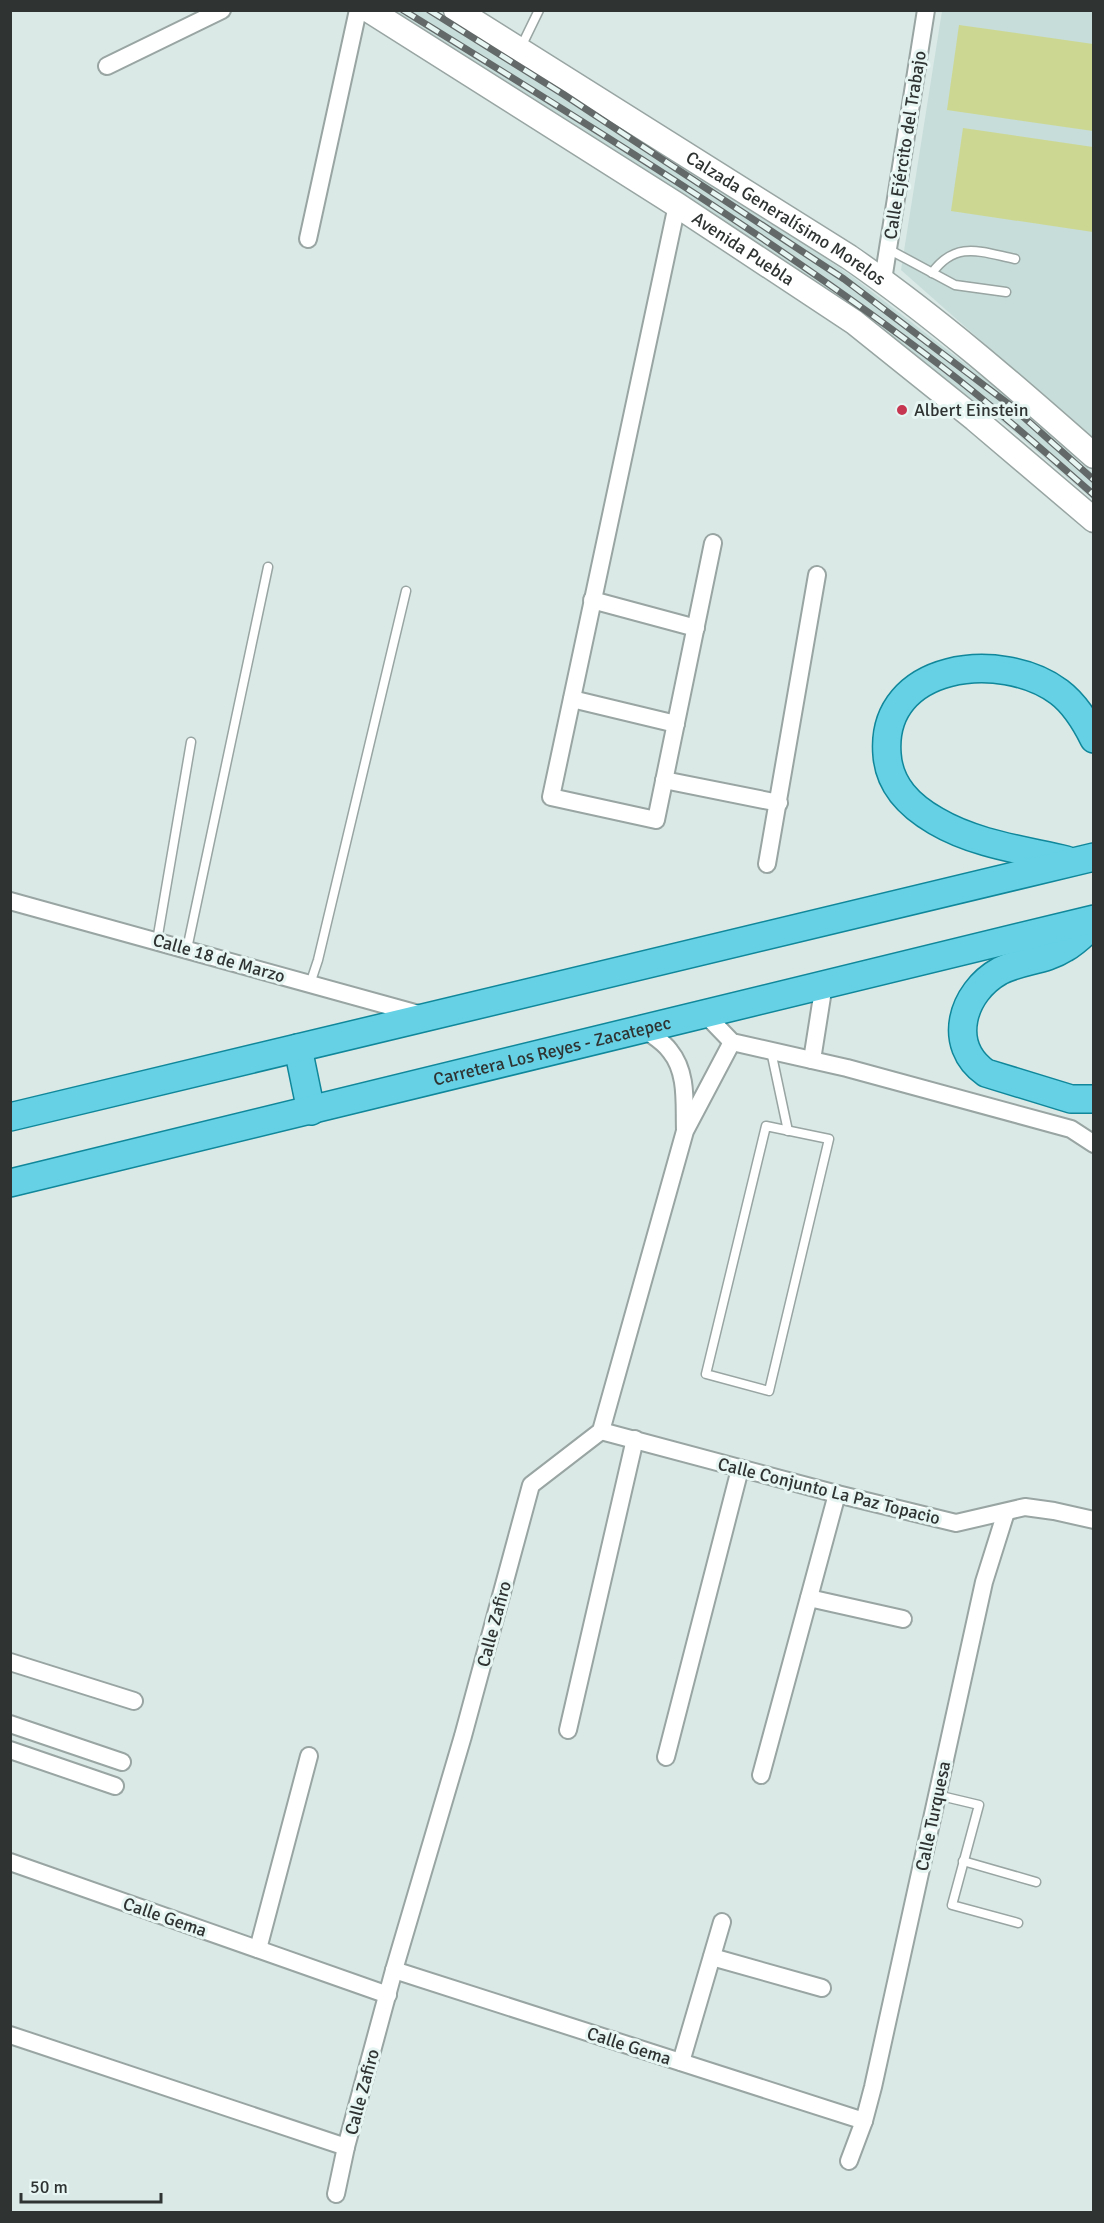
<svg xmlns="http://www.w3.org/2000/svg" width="1104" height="2223" viewBox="0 0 1104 2223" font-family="Signika,sans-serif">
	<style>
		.built { fill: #c7ddd9 }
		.green { fill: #ccd891 }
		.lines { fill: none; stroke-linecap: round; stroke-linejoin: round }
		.service-casing { stroke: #98a5a2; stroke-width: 11 }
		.minor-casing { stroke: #98a5a2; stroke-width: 20 }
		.secondary-casing { stroke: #98a5a2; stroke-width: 27 }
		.primary-casing { stroke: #10879a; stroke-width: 30 }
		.service { stroke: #fff; stroke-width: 8 }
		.minor { stroke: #fff; stroke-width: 16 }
		.secondary { stroke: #fff; stroke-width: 24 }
		.primary { stroke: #66d1e4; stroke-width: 27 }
		.rail-casing { stroke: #626968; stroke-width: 7 }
		.rail { stroke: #e7f6f3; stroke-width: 4.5; stroke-dasharray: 14; stroke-linecap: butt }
		.poi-dot { fill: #c63650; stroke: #e7f6f3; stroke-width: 2 }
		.labels { text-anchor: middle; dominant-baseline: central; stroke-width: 6; stroke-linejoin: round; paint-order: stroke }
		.street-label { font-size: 18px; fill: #2f3433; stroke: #e7f6f3 }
		.poi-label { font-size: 18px; fill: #2f3433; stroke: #e7f6f3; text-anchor: start }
	</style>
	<rect width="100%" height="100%" fill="#dae8e6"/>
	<g class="built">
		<polygon points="391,11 437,11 787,232 853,277 1020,406 1093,473 1093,500 1006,425 884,332 764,248 657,180 634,163"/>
		<polygon points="942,11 1093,11 1093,440 901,270"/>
	</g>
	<g class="green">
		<polygon points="959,25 1093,44 1093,131 947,110"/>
		<polygon points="963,128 1093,147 1093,232 951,211"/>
	</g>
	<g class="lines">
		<g class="service-casing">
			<g id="service">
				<polyline points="521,47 539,10"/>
				<polyline points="888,249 955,285 1006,292"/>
				<path d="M932,273C956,240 981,252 1015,259"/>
				<polyline points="157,941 191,742"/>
				<polyline points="187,949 268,567"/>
				<polyline points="310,984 318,960 406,591"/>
				<polyline points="771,1051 788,1131"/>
				<polygon points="766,1126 829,1139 769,1391 706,1374"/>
				<polyline points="937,1795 979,1805 952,1905 1018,1923"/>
				<polyline points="963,1861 1036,1882"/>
			</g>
		</g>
		<g class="minor-casing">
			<g id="minor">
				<polyline points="107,66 222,10"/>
				<polyline points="677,205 551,797 656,820 713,543"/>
				<polyline points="308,239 358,10"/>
				<polyline points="883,280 926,10"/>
				<polyline points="592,600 696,628"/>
				<polyline points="572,699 676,724"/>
				<polyline points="664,780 779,803"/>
				<polyline points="767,864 817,575"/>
				<polyline points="10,901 422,1015"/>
				<polyline points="705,1014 732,1042 847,1068 1071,1129 1094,1144"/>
				<path d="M644,1029C653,1036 664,1042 670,1051C688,1073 684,1104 685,1130"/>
				<polyline points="812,1060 824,984"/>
				<polyline points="601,1431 837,1494 956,1523 1025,1507 1054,1511 1094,1520"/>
				<polyline points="809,1598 903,1619"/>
				<polyline points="10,1662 134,1701"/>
				<polyline points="10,1724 122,1762"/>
				<polyline points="568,1730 635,1439"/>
				<polyline points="10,1750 115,1786"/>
				<polyline points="666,1757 740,1469"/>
				<polyline points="761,1775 837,1494"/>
				<polyline points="10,1862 388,1995"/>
				<polyline points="258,1949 309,1756"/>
				<polyline points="712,1957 822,1988"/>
				<polyline points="394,1970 864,2121"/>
				<polyline points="10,2035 346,2147"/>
				<polyline points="681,2062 722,1922"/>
				<polyline points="849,2161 864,2121 873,2087 984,1582 1006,1512"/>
				<polyline points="336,2194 346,2147 394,1970 463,1736 531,1485 601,1431 685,1131 732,1042"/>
			</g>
		</g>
		<g class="secondary-casing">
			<g id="secondary">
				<path id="s1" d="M369,10L677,205L854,322L975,419L1094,520"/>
				<path id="s2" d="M456,10L849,257C936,317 1016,387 1094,456"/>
			</g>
		</g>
		<g class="primary-casing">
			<g id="primary">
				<path d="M1066,860C1023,850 975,844 936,821C910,806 889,786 887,754C880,663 1001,649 1059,692C1075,704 1085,721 1094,739"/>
				<path d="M1094,924C1085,932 1076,942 1065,948C1045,961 1021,960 1000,971C962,992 946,1045 986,1073L1071,1099H1094"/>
				<polyline points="298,1048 311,1111"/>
				<polyline points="10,1117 1094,857"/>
				<path id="s3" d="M10,1183L1094,919"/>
			</g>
		</g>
		<use href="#service" class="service"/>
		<use href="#minor" class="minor"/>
		<use href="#secondary" class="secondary"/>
		<use href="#primary" class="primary"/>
		<g class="rail-casing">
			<g id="rail">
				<path d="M403,10C586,123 770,236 941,366C994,407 1044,451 1094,495"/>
				<polyline points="429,10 563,94 844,279 1010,405 1094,480"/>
			</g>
		</g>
		<use href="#rail" class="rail"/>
	</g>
	<circle class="poi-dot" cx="902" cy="410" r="6"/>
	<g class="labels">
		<g class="street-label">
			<text transform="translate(905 145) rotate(-81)">Calle Ejército del Trabajo</text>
			<text stroke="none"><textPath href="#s2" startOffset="390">Calzada Generalísimo Morelos</textPath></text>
			<text stroke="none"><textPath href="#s1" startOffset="444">Avenida Puebla</textPath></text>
			<text transform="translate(219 958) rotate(16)">Calle 18 de Marzo</text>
			<text stroke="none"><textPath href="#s3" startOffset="558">Carretera Los Reyes - Zacatepec</textPath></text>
			<text transform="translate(829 1491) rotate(14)">Calle Conjunto La Paz Topacio</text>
			<text transform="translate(494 1624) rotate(-75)">Calle Zafiro</text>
			<text transform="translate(933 1816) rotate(-78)">Calle Turquesa</text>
			<text transform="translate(165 1917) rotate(19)">Calle Gema</text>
			<text transform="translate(629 2046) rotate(18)">Calle Gema</text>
			<text transform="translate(362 2092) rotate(-75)">Calle Zafiro</text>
		</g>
		<g class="poi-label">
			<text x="914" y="410">Albert Einstein</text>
		</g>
	</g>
	<rect width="1104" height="2223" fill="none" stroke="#2f3433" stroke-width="24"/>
	<path d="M21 2193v9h140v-9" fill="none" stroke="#2f3433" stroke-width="3"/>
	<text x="30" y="2193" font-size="18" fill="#2f3433" stroke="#e7f6f3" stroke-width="4.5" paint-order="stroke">50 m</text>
</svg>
